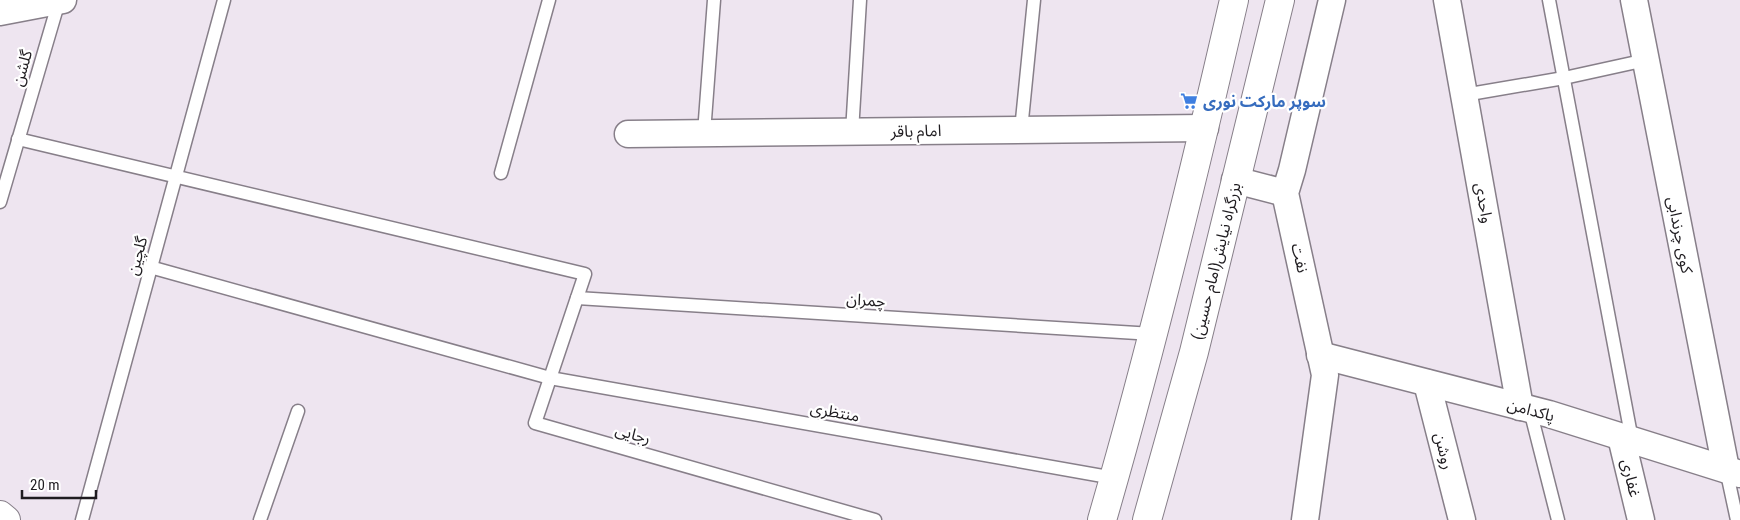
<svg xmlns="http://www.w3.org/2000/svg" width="1740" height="520" viewBox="0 0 1740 520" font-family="'Roboto Condensed','Noto Sans Arabic',sans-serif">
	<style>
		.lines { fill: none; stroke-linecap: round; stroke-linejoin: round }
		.service-casing { stroke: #877f89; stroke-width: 15 }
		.minor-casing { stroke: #877f89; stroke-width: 29 }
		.secondary-casing { stroke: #877f89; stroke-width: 30 }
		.trunk-casing { stroke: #877f89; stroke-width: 30 }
		.service { stroke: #fff; stroke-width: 12 }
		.minor { stroke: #fff; stroke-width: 26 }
		.secondary { stroke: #fff; stroke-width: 28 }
		.trunk { stroke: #fff; stroke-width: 28 }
		.labels { text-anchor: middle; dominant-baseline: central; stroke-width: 4.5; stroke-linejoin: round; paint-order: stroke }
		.street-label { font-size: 16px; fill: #1f1c20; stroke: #fff }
		.shop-label { font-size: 16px; font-weight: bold; fill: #366cbe; stroke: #fff; text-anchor: start }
	</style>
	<rect width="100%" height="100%" fill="#eee5f0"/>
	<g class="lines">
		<g class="service-casing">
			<g id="service">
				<polyline points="1549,0 1632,440"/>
				<polyline points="1464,95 1564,78 1646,60"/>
				<polyline points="1021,130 1034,0"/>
				<polyline points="852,132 860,0"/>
				<polyline points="704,133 714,0"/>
				<polyline points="18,139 585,274 535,423 875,520"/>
				<polyline points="501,173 549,0"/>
				<polyline points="0,202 59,1"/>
				<polyline points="150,267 550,378 1114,478"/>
				<polyline points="577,298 1153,334"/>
				<polyline points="1530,410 1558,520"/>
				<polyline points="1726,469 1737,520"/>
				<polyline points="82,520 224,0"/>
				<polyline points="260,520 298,411"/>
			</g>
		</g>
		<g class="minor-casing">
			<g id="minor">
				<polyline points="1447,0 1520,407"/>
				<polyline points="1634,0 1726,469"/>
				<polyline points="0,12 63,0"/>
				<polyline points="628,134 1205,128"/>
				<polyline points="1235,180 1285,193"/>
				<polyline points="1320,355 1549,414 1740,474"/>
				<polyline points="1427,383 1462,520"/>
				<polyline points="1621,437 1641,520"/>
				<polyline points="1305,520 1325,375 1285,193 1292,170 1332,0"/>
			</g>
		</g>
		<g class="secondary-casing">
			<polyline id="secondary" points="0,515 6,520"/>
		</g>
		<g class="trunk-casing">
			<g id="trunk">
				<path d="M1102,520C1152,348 1194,174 1234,0"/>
				<polyline points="1147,520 1194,352 1280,0"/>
			</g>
		</g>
		<use href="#service" class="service"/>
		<use href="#minor" class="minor"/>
		<use href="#secondary" class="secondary"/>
		<use href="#trunk" class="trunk"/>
	</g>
	<defs>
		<g id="supermarket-bare" transform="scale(1.35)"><path d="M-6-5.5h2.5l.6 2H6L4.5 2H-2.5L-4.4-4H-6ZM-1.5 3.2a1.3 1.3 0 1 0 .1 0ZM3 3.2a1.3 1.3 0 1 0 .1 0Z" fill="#3f7fe0" stroke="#fff" stroke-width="2.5" paint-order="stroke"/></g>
	</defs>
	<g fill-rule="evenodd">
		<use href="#supermarket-bare" x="1189" y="101"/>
	</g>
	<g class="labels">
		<g class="street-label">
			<text transform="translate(22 68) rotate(-74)">گلشن</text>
			<text transform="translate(916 131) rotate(-1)">امام باقر</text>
			<text transform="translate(1484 203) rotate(80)">واحدی</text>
			<text transform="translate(1680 235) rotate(79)">کوی چرندابی</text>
			<text transform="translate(137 256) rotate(-75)">گلچین</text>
			<text transform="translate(1300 258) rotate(77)">نفت</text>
			<text transform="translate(1216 261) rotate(-76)">بزرگراه نیایش(امام حسین)</text>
			<text transform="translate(866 300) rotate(4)">چمران</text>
			<text transform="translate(1531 410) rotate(15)">پاکدامن</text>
			<text transform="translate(835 412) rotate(10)">منتظری</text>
			<text transform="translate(633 434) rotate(16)">رجایی</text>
			<text transform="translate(1444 451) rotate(76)">روشن</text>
			<text transform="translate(1631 478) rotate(77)">غفاری</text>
		</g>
		<g class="shop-label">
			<text x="1203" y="101">سوپر مارکت نوری</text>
		</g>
	</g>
	<path d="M22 490v8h74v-8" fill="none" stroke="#1f1c20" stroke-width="2.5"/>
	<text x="30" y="490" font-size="15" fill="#1f1c20" stroke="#ffffff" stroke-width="4" paint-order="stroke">20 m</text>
</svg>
